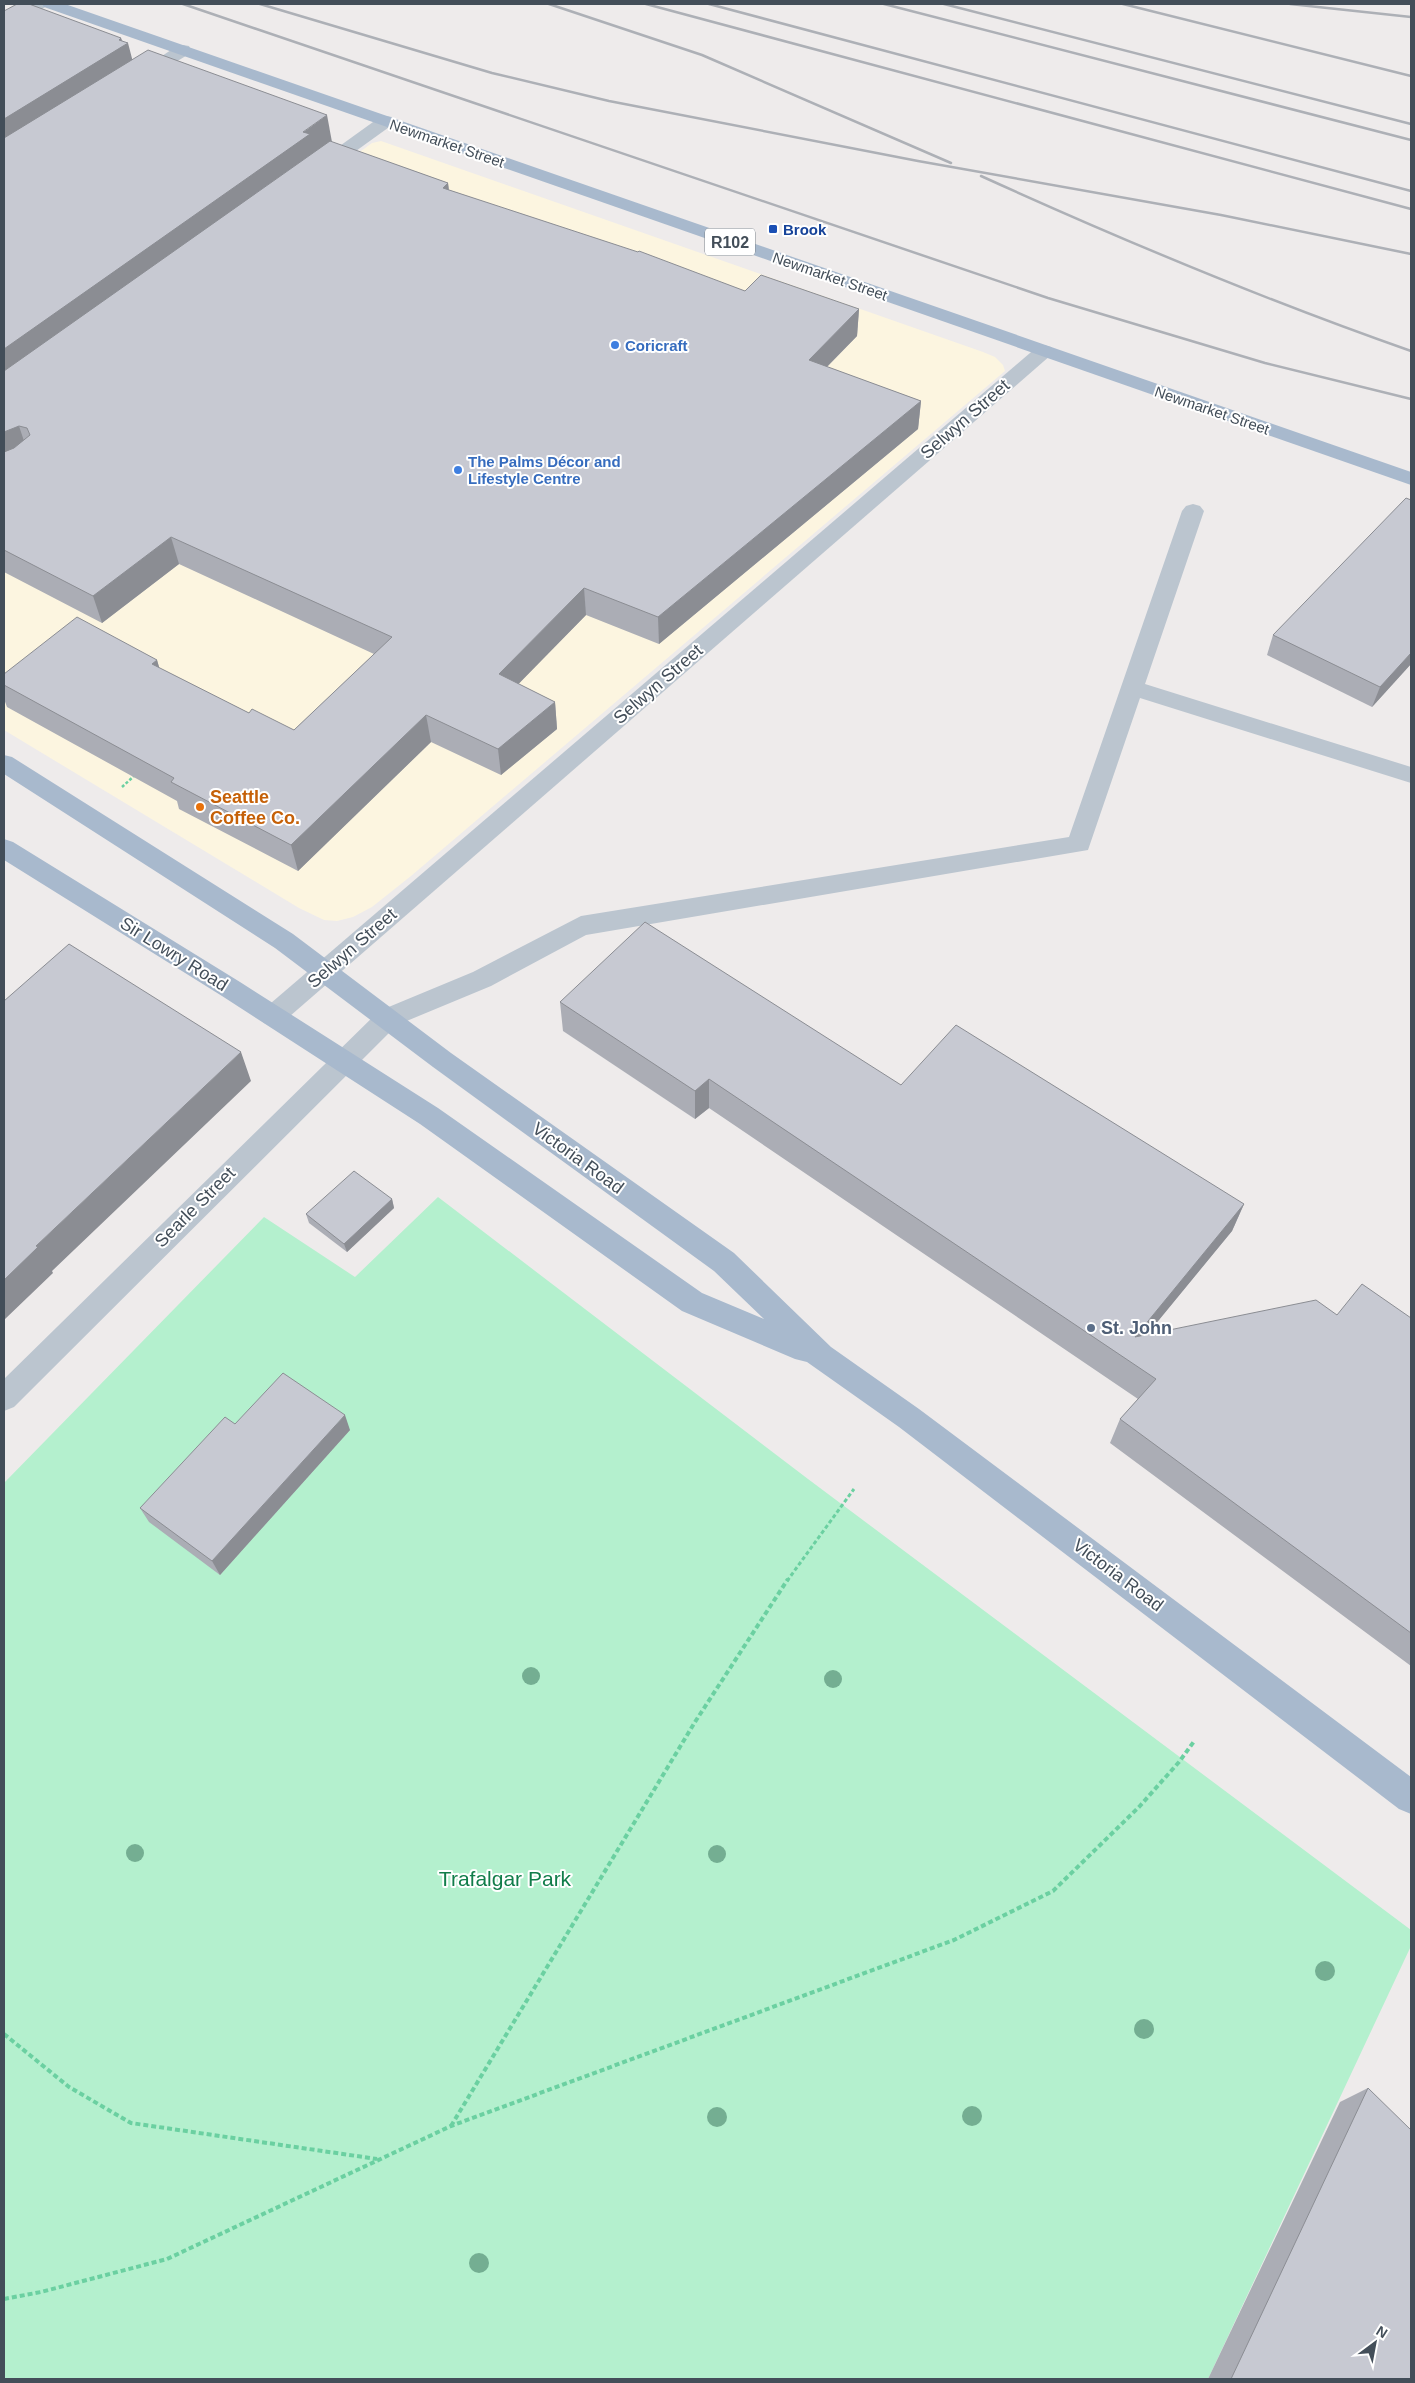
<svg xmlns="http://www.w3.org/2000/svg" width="1415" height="2383" viewBox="0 0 1415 2383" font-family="Helvetica,sans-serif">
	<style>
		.commercial { fill: #fcf5e0 }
		.green { fill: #b4f0ce }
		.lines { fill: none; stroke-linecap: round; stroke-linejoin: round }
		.path-far2 { stroke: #6bd0a1; stroke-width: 2.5; stroke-dasharray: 3 2; stroke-linecap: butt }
		.path-far1 { stroke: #6bd0a1; stroke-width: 3; stroke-dasharray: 4 2.5; stroke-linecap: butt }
		.path { stroke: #6bd0a1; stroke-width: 4; stroke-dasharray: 5 3; stroke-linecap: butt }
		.minor { fill: #bbc5cf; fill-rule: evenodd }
		.major { fill: #a8b9cd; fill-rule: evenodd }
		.rail { stroke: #adb0b6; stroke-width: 2.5 }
		.tree { fill: #74ae92 }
		.wall { fill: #abadb5 }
		.shaded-wall { fill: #8b8d93 }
		.building { fill: #c7c9d2; stroke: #8b8d93 }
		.transit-dot { fill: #1a4fb4; stroke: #fff; stroke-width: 2 }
		.shop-dot { fill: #3f7fe0; stroke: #fff; stroke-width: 2 }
		.food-dot { fill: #e8710a; stroke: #fff; stroke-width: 2 }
		.service-dot { fill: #5c6f8a; stroke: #fff; stroke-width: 2 }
		.labels { text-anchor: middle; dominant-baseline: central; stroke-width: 4; stroke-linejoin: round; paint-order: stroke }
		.far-street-label { font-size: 15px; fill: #434e59; stroke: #fff }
		.far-transit-label { font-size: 15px; font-weight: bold; fill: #164399; stroke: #fff; text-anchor: start }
		.far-shop-label { font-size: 15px; font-weight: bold; fill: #366cbe; stroke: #fff; text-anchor: start }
		.shield { fill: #fff; stroke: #7b838b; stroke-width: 1 }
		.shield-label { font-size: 16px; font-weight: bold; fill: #434e59 }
		.street-label { font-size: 18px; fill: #434e59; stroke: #fff }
		.food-label { font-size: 18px; font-weight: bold; fill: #c56008; stroke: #fff; text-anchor: start }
		.service-label { font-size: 18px; font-weight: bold; fill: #4e5e75; stroke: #fff; text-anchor: start }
		.near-park-label { font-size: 21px; fill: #117d4a; stroke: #fff }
	</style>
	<rect width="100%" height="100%" fill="#eeebeb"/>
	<polygon class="commercial" points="381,141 983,352 995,357 1003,365 1005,371 411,876 372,907 353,917 337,921 324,920 299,908 4,730 4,410 372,143"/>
	<polygon class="green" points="438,1197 808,1479 1411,1930 1411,1946 1208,2379 4,2379 4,1483 264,1217 355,1277"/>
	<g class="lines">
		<polyline class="path-far2" points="122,787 134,776"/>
		<polyline class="path-far1" points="787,1581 854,1489"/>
		<g class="path">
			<polyline points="4,2034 69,2087 131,2123 377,2159"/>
			<polyline points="451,2126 695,1722 788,1579"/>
			<polyline points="4,2299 41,2292 167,2259 451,2126 954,1940 1053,1891 1139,1807 1179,1762 1195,1740"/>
		</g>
		<g class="minor">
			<polygon points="31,4 50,4 10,29 4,31 4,19"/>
			<polygon points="183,45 189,46 191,50 189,54 143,82 131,82 129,78 177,46"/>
			<polygon points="386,116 392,117 395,121 392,125 324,174 312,174 309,170 312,166 380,117"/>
			<polygon points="1044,345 1051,347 1054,351 1051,355 282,1023 273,1026 264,1023 260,1016 264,1009 1037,347"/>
			<polygon points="1193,504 1200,506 1204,511 1145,684 1411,767 1411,783 1140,698 1088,850 586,935 491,986 397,1025 14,1407 4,1411 4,1379 379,1011 473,972 581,916 1069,837 1182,511 1186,506"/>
		</g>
		<g class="major">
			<polygon points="42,4 65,4 1411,472 1411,485 44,7"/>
			<polygon points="4,755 12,757 293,934 451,1053 734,1253 831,1347 919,1409 1411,1777 1411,1814 1399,1809 899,1427 807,1362 795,1359 682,1311 420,1124 222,996 4,860 4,839 13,842 240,982 438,1108 702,1293 764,1319 714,1271 433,1067 275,948 4,774"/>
		</g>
		<g class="rail">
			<polyline points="183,4 1048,298 1265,363 1411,399"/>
			<polyline points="260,4 492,73 609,101 918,161 1221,215 1411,254"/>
			<polyline points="549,4 702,55 951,163"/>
			<polyline points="646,4 1411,209"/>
			<polyline points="709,4 1411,191"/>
			<polyline points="884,4 1411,140"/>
			<polyline points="944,4 1411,124"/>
			<polyline points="1123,4 1411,76"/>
			<polyline points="1290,4 1411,17"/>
			<path d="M981,176C1122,240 1265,300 1411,351"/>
		</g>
	</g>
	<g class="tree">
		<circle cx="531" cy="1676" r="9"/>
		<circle cx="833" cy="1679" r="9"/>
		<circle cx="135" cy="1853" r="9"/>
		<circle cx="717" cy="1854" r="9"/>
		<circle cx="1325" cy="1971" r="10"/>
		<circle cx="1144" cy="2029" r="10"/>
		<circle cx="972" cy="2116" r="10"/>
		<circle cx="717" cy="2117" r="10"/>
		<circle cx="479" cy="2263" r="10"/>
	</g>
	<g class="wall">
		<polygon points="4,11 121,38 132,60 331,142 448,183 449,190 745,291 859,309 857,336 827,367 921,401 918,429 659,644 586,615 518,684 555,702 557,729 501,775 431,742 298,871 179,809 177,801 7,707 4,699 4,674 157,660 159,668 249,713 294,730 374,654 179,564 102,623 4,572"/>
		<polygon points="1411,500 1411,664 1372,707 1267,655 1273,635"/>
		<polygon points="560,1002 901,1085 1244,1204 1232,1231 1147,1334 1337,1315 1411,1318 1411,1666 1110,1443 1120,1419 1138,1399 709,1108 695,1119 563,1031"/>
		<polygon points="392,1199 394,1208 347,1252 309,1223 306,1214"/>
		<polygon points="235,1424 350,1430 220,1575 149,1522 140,1508"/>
		<polygon points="1368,2088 1411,2379 1208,2379 1340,2102"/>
	</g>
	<g class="shaded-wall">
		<polygon points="121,38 123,46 128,43 135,70 4,151 4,119"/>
		<polygon points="327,115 332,142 4,383 4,349"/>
		<polygon points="448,183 451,211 443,188"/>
		<polygon points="859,309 857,336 807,387 809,360"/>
		<polygon points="921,401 918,429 659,644 658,617"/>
		<polygon points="19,426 28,453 4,464 4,432"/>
		<polygon points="171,537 179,564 102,623 93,596"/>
		<polygon points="584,588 586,615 502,701 499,674"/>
		<polygon points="1411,653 1411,664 1372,707 1380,687"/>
		<polygon points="157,660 165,687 152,664"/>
		<polygon points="555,702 557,729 501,775 498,749"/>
		<polygon points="426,715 431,742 298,871 291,845"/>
		<polygon points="241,1052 251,1081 52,1271 53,1273 4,1320 4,1280 36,1246"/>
		<polygon points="709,1079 709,1108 695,1119 695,1091"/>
		<polygon points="392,1199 394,1208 347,1252 344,1244"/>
		<polygon points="1244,1204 1232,1231 1127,1359 1135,1337"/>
		<polygon points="345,1415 350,1430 220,1575 212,1561"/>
	</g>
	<g class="building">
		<polygon points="17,4 29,4 121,38 119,40 128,43 4,119 4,11"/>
		<polygon points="148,50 327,115 303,132 310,134 4,349 4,138"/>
		<polygon points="330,141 448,183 443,188 638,252 639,251 745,291 761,275 859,309 809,360 921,401 658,617 584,588 499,674 555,702 498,749 426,715 291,845 171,782 174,778 4,685 4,674 77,617 157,660 152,664 249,713 252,709 294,730 392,637 171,537 93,596 4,550 4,452 14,448 30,435 27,428 19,426 4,432 4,371"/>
		<polygon points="1406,498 1411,500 1411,653 1380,687 1273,635"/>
		<polygon points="645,922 901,1085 956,1025 1244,1204 1135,1337 1316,1300 1337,1315 1362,1284 1411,1318 1411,1633 1120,1419 1156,1379 709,1079 695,1091 560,1002"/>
		<polygon points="69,944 241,1052 36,1246 38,1247 4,1280 4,1001"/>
		<polygon points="354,1171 392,1199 344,1244 306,1214"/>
		<polygon points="283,1373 345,1415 212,1561 140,1508 225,1417 235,1424"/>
		<polygon points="1368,2088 1411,2130 1411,2379 1231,2379"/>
	</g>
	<rect class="transit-dot" x="768" y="224" width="10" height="10" rx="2.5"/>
	<g class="shop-dot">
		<circle cx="615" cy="345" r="5"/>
		<circle cx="458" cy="470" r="5"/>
	</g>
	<circle class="food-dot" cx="200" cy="807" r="5"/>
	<circle class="service-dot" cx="1091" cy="1328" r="5"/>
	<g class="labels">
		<g class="far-street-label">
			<text transform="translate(447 143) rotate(19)">Newmarket Street</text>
			<text transform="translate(830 276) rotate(19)">Newmarket Street</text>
			<text transform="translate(1212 410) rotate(19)">Newmarket Street</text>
		</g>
		<g class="far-transit-label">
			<text x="783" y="229">Brook</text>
		</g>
		<g class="far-shop-label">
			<text x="625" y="345">Coricraft</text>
			<text x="468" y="461">The Palms Décor and<tspan x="468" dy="17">Lifestyle Centre</tspan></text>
		</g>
		<rect class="shield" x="705" y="228.5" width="50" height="27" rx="4"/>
		<g class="shield-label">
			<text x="730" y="242">R102</text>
		</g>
		<g class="street-label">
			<text transform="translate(965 419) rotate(-41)">Selwyn Street</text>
			<text transform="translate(658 684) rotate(-41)">Selwyn Street</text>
			<text transform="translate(352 948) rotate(-41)">Selwyn Street</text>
			<text transform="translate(174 954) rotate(32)">Sir Lowry Road</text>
			<text transform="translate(578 1158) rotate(36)">Victoria Road</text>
			<text transform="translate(195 1207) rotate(-45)">Searle Street</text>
			<text transform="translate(1118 1575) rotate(37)">Victoria Road</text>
		</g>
		<g class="food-label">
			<text x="210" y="797">Seattle<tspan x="210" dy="21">Coffee Co.</tspan></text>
		</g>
		<g class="service-label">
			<text x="1101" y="1328">St. John</text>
		</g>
		<g class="near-park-label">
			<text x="505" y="1878">Trafalgar Park</text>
		</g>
	</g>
	<rect width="1415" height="2383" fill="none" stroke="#434e59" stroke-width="10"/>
	<g transform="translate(1375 2343) rotate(32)" stroke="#ffffff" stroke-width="4" paint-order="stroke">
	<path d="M0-4L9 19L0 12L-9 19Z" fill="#434e59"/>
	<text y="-8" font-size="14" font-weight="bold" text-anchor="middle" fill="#434e59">N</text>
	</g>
</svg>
